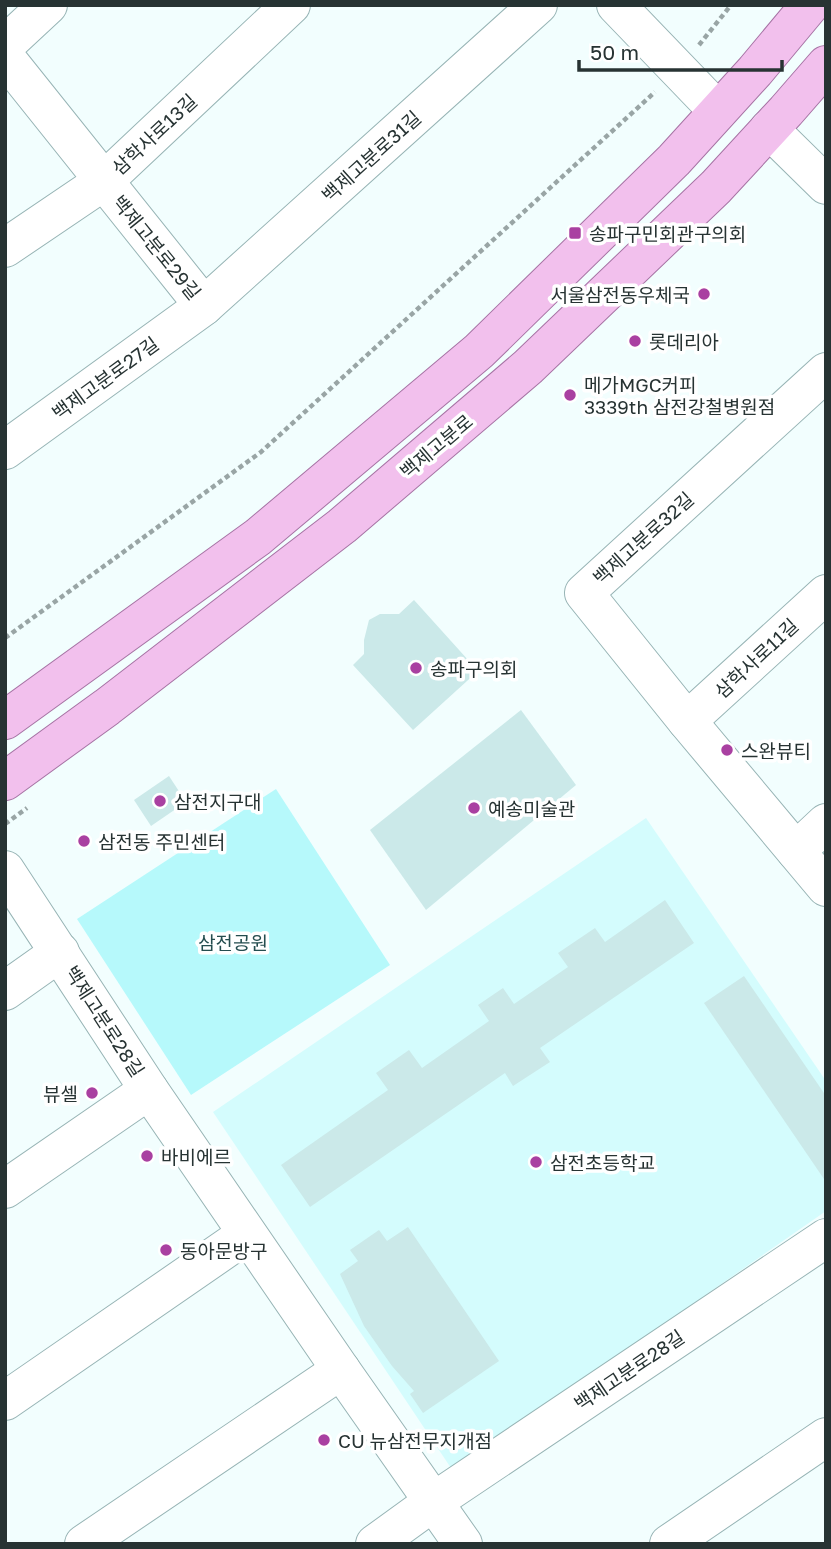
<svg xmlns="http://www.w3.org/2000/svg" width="831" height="1549" viewBox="0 0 831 1549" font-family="'Golos Text','Noto Sans KR',sans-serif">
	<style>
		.built { fill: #d4fcfd }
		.green { fill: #b6f9fb }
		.building { fill: #cbe9e9 }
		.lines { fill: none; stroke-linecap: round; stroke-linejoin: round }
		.minor-casing { stroke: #97b4b5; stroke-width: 40 }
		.major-casing { stroke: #a673a4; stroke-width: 40 }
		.path { stroke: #99a5a5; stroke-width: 4.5; stroke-dasharray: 5 3.5; stroke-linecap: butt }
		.minor { stroke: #fff; stroke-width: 38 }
		.major { stroke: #f2c0ed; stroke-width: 38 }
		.poi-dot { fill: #a940a1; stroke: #fff; stroke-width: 2.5 }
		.labels { text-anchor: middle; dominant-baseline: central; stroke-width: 7; stroke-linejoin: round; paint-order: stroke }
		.street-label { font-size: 19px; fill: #273333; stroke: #fff }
		.poi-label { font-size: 19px; fill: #273333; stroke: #fff; text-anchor: start }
		.park-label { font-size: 19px; fill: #244d4f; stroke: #fff }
	</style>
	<rect width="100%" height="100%" fill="#f2fefe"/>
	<polygon class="built" points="646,818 826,1081 826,1211 453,1471 213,1112"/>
	<polygon class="green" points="276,789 390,965 191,1095 77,919"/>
	<g class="building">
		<polygon points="414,600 478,671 413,730 353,665 364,654 364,640 369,620 380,614 399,614"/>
		<polygon points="521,710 576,785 426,910 370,830"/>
		<polygon points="169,776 186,802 151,826 134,800"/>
		<polygon points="665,900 694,943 540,1048 550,1062 513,1086 505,1073 310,1207 281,1165 388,1090 376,1073 409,1050 422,1068 489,1021 478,1005 503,988 514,1004 568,967 558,953 595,928 605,942"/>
		<polygon points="744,976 826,1096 826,1182 704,1003"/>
		<polygon points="408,1227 499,1361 423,1413 410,1394 414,1391 392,1366 364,1326 340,1274 358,1261 350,1250 379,1230 387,1241"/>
	</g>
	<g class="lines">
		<g class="minor-casing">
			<g id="minor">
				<polyline points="616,5 718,111"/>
				<polyline points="5,45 48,5"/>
				<polyline points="5,57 204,306"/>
				<polyline points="769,129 826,185"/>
				<polyline points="5,248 104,181 291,5"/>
				<polyline points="826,372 584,593 687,721 826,887"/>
				<polyline points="5,450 204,306 538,5"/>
				<polyline points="687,721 826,594"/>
				<polyline points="796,851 826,823"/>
				<polyline points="5,870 149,1090 341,1370 463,1544"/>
				<polyline points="5,991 60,952"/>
				<polyline points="5,1189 149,1090"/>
				<polyline points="5,1401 247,1234"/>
				<polyline points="84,1544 341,1370"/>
				<polyline points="375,1544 433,1502 826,1238"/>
				<polyline points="669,1544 826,1437"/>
			</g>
		</g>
		<g class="major-casing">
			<g id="major">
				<polyline points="5,720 258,537 479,351 674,160 755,71 810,5"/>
				<polyline points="5,781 107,707 342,526 528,367 716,187 786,111 826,65"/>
			</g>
		</g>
		<g class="path">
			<polyline points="699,45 731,5"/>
			<polyline points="5,638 261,452 655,92"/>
			<polyline points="5,824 27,808"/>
		</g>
		<use href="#minor" class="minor"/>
		<use href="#major" class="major"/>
	</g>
	<g class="poi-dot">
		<rect x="568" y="226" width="14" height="14" rx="3.5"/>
		<circle cx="704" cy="294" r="7"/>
		<circle cx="635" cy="341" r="7"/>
		<circle cx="570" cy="395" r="7"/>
		<circle cx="416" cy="668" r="7"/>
		<circle cx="727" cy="750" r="7"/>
		<circle cx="160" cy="801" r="7"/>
		<circle cx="474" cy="808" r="7"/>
		<circle cx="84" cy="841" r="7"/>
		<circle cx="92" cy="1093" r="7"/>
		<circle cx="147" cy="1156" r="7"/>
		<circle cx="536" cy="1162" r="7"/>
		<circle cx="166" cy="1250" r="7"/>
		<circle cx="324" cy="1440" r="7"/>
	</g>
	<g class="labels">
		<g class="street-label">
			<text transform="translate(154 134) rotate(-43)">삼학사로13길</text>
			<text transform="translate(371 156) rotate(-42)">백제고분로31길</text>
			<text transform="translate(157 247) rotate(51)">백제고분로29길</text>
			<text transform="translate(105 378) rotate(-36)">백제고분로27길</text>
			<text transform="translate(436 446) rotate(-40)">백제고분로</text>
			<text transform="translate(643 538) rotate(-42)">백제고분로32길</text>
			<text transform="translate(756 658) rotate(-43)">삼학사로11길</text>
			<text transform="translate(105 1021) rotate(57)">백제고분로28길</text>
			<text transform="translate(629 1370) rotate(-34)">백제고분로28길</text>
		</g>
		<g class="poi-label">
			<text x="589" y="233">송파구민회관구의회</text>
			<text x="690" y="294" text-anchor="end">서울삼전동우체국</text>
			<text x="649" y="341">롯데리아</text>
			<text x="584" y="384">메가MGC커피<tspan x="584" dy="22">3339th 삼전강철병원점</tspan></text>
			<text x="430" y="668">송파구의회</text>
			<text x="741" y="750">스완뷰티</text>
			<text x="174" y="801">삼전지구대</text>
			<text x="488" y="808">예송미술관</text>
			<text x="98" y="841">삼전동 주민센터</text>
			<text x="78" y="1093" text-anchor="end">뷰셀</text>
			<text x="161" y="1156">바비에르</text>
			<text x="550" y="1162">삼전초등학교</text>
			<text x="180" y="1250">동아문방구</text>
			<text x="338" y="1440">CU 뉴삼전무지개점</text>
		</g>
		<g class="park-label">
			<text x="233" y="942">삼전공원</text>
		</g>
	</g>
	<rect width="831" height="1549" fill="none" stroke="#273333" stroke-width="14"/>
	<path d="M579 60v10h203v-10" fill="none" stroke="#273333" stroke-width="3.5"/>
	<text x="590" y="60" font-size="21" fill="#273333" stroke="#ffffff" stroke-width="5" paint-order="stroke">50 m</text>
</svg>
